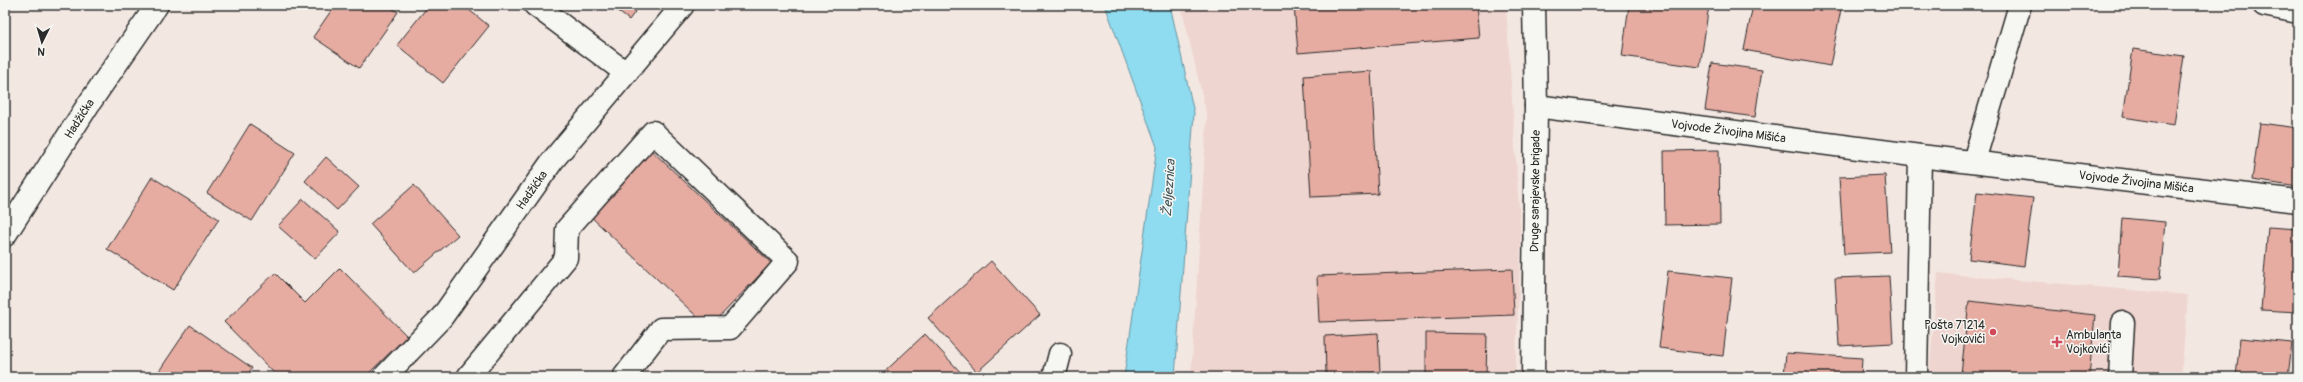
<svg xmlns="http://www.w3.org/2000/svg" width="2303" height="382" viewBox="0 0 2303 382" font-family="Pangolin,sans-serif">
	<style>
		.built { fill: #efd5cf }
		.water { fill: #8fdbef; stroke: #6795a1 }
		.building { fill: #e6aca2; stroke: #2b2b2b }
		.lines { fill: none; stroke-linecap: round; stroke-linejoin: round }
		.service-casing { stroke: #2b2b2b; stroke-width: 25 }
		.minor-casing { stroke: #2b2b2b; stroke-width: 25 }
		.secondary-casing { stroke: #2b2b2b; stroke-width: 25 }
		.service { stroke: #f6f6f2; stroke-width: 22 }
		.minor { stroke: #f6f6f2; stroke-width: 22 }
		.secondary { stroke: #f6f6f2; stroke-width: 22 }
		.poi-dot { fill: #d1495b; stroke: #f6f6f2; stroke-width: 1.5 }
		.labels { text-anchor: middle; dominant-baseline: central; stroke-width: 3; stroke-linejoin: round; paint-order: stroke }
		.street-label { font-size: 12px; fill: #2b2b2b; stroke: #f6f6f2 }
		.poi-label { font-size: 12px; fill: #2b2b2b; stroke: #f6f6f2; text-anchor: end }
		.water-label { font-size: 13px; font-style: italic; fill: #44575c; stroke: #f6f6f2 }
	</style>
	<rect width="100%" height="100%" fill="#f3e7e2"/>
	<filter id="ink" filterUnits="userSpaceOnUse"><feTurbulence type="fractalNoise" baseFrequency=".025" numOctaves="2"/><feDisplacementMap in="SourceGraphic" scale="8" xChannelSelector="R" yChannelSelector="G"/><feConvolveMatrix kernelMatrix="1 2 1 2 8 2 1 2 1" color-interpolation-filters="sRGB"/></filter>
	<g filter="url(#ink)">
		<g class="built">
			<polygon points="1181,5 1506,5 1521,240 1515,377 1191,377 1207,116"/>
			<polygon points="1938,273 2188,295 2181,377 1929,377"/>
		</g>
		<polygon class="water" points="1105,5 1170,5 1194,113 1175,377 1124,377 1157,147"/>
		<g class="building">
			<polygon points="335,5 387,5 398,12 359,68 313,37"/>
			<polygon points="429,5 463,5 489,26 443,83 397,45"/>
			<polygon points="610,5 640,5 629,20"/>
			<polygon points="1294,5 1476,5 1479,38 1298,53"/>
			<polygon points="1629,5 1709,5 1700,67 1622,56"/>
			<polygon points="1753,5 1820,5 1841,9 1830,66 1744,50"/>
			<polygon points="2133,49 2184,56 2174,125 2123,117"/>
			<polygon points="1712,63 1762,70 1755,117 1705,110"/>
			<polygon points="1371,71 1378,194 1311,197 1304,76"/>
			<polygon points="2260,123 2298,128 2298,187 2252,180"/>
			<polygon points="250,124 295,153 252,221 207,193"/>
			<polygon points="649,148 771,263 709,328 587,213"/>
			<polygon points="1719,150 1720,224 1665,225 1664,151"/>
			<polygon points="326,157 359,187 337,210 305,181"/>
			<polygon points="1885,175 1890,252 1844,254 1839,177"/>
			<polygon points="152,177 219,219 173,290 107,249"/>
			<polygon points="414,185 458,235 414,273 370,224"/>
			<polygon points="1977,192 2033,198 2024,266 1969,259"/>
			<polygon points="303,199 340,232 315,259 278,226"/>
			<polygon points="2122,218 2165,222 2160,279 2118,276"/>
			<polygon points="2268,227 2298,229 2298,312 2261,310"/>
			<polygon points="991,261 1040,315 977,372 928,318"/>
			<polygon points="340,268 407,336 365,377 278,377 224,322 275,273 305,303"/>
			<polygon points="1512,269 1514,315 1319,322 1317,276"/>
			<polygon points="1668,271 1732,278 1723,356 1659,348"/>
			<polygon points="1889,276 1893,343 1839,346 1835,278"/>
			<polygon points="1969,301 2095,315 2089,377 1988,377 1961,374"/>
			<polygon points="190,325 252,368 246,377 155,377"/>
			<polygon points="1378,333 1380,372 1326,375 1325,336"/>
			<polygon points="1426,333 1487,334 1486,377 1426,377"/>
			<polygon points="925,334 965,377 879,377"/>
			<polygon points="2240,338 2292,343 2288,377 2236,377"/>
			<polygon points="1786,353 1862,358 1861,377 1784,376"/>
		</g>
		<g class="lines">
			<g class="service-casing">
				<g id="service">
					<polyline points="468,377 566,258 567,229 653,132 788,261 730,328 661,329 624,377"/>
					<polyline points="2120,377 2123,323"/>
				</g>
			</g>
			<g class="minor-casing">
				<g id="minor">
					<polyline points="535,5 626,73"/>
					<polyline points="2264,5 2298,12"/>
					<path id="s1" d="M1536,106L1920,156L2298,201"/>
					<polyline points="1974,161 2020,5"/>
					<path id="s2" d="M5,235L88,105L157,5"/>
					<path id="s3" d="M384,377L442,317L553,160L683,5"/>
					<polyline points="1054,377 1060,354"/>
					<polyline points="1916,377 1920,156"/>
				</g>
			</g>
			<g class="secondary-casing">
				<g id="secondary">
					<path id="s4" d="M1533,377L1536,106L1534,5"/>
				</g>
			</g>
			<use href="#service" class="service"/>
			<use href="#minor" class="minor"/>
			<use href="#secondary" class="secondary"/>
		</g>
	</g>
	<g class="poi-dot">
		<circle cx="1993" cy="332" r="4"/>
		<path d="M2055 336h4v4h4v4h-4v4h-4v-4h-4v-4h4z"/>
	</g>
	<g class="labels">
		<g class="street-label">
			<text stroke="none"><textPath href="#s2" startOffset="138">Hadžićka</textPath></text>
			<text stroke="none"><textPath href="#s1" startOffset="194">Vojvode Živojina Mišića</textPath></text>
			<text stroke="none"><textPath href="#s1" startOffset="605">Vojvode Živojina Mišića</textPath></text>
			<text stroke="none"><textPath href="#s3" startOffset="239">Hadžićka</textPath></text>
			<text stroke="none"><textPath href="#s4" startOffset="186">Druge sarajevske brigade</textPath></text>
		</g>
		<g class="poi-label">
			<text x="1985" y="325">Pošta 71214<tspan x="1985" dy="14">Vojkovići</tspan></text>
			<text x="2066" y="335" text-anchor="start">Ambulanta<tspan x="2066" dy="14">Vojkovići</tspan></text>
		</g>
		<g class="water-label">
			<text transform="translate(1169 188) rotate(-86)">Željeznica</text>
		</g>
	</g>
	<rect width="2303" height="382" fill="none" stroke="#f6f6f2" stroke-width="20"/>
	<rect x="10" y="10" width="2283" height="362" fill="none" stroke="#2b2b2b" stroke-width="1.5" filter="url(#ink)"/>
	<g transform="translate(42 42) rotate(185)" stroke="#f6f6f2" stroke-width="3" paint-order="stroke">
	<path d="M0-3L7 15L0 10L-7 15Z" fill="#2b2b2b"/>
	<text y="-6" font-size="11" font-weight="bold" text-anchor="middle" fill="#2b2b2b">N</text>
	</g>
</svg>
